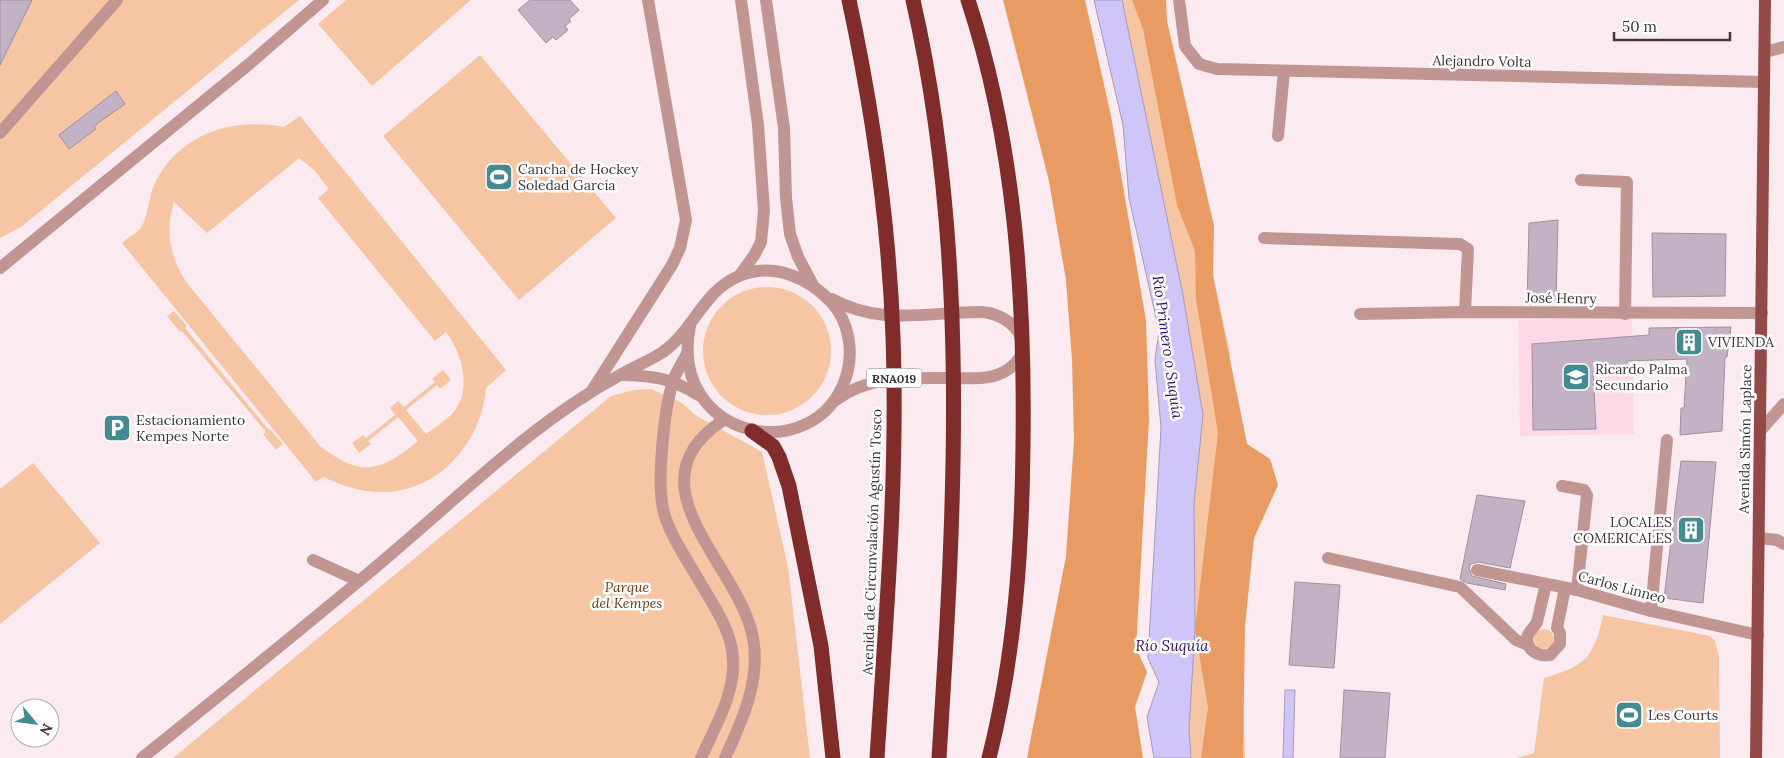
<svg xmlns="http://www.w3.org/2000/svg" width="1784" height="758" viewBox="0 0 1784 758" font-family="Lora,serif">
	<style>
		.built { fill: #fdd8e6 }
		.green { fill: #f6c5a4; fill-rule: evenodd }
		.forest { fill: #e99b64 }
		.water { fill: #cfc5f8; stroke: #a49abf }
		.building { fill: #c3b1c4; stroke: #a18fa2 }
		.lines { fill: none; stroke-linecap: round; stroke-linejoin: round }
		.minor { stroke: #c19692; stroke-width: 12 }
		.major { stroke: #934945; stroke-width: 12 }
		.highway { stroke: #802c2a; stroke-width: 15 }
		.labels { text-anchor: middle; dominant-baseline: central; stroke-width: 5; stroke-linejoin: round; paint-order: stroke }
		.shield { fill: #fff; stroke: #797274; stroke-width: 1 }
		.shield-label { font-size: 12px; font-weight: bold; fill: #403539 }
		.street-label { font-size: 14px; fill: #403539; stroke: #fff }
		.poi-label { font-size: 14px; fill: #403539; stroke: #fff; text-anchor: start }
		.park-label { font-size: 14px; font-style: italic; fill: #6d3b12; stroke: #fff }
		.water-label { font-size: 15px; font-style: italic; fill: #371170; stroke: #fff }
	</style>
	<rect width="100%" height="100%" fill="#fbeaf0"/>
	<polygon class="built" points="1632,318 1634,434 1520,436 1518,320"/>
	<g class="green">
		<polygon points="0,0 299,0 21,227 0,238"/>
		<polygon points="346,0 471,0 372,86 318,24"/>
		<polygon points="1122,0 1153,0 1230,353 1245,758 1191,758 1189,729 1195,629 1194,503 1203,415 1183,295"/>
		<polygon points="480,55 616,218 519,300 383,136"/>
		<path d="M300,116L506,370L486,388C482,440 441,490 386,492C363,493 343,486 323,477L316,482L122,243C127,238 139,232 142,226C147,218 149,197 154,185C178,134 231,117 284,127ZM299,158L314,170L329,189L318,198L435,341L446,332C463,355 473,392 451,415C443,422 434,428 426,434L406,410L437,385L440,389L451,380L443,370L432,379L435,382L404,407L398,401L390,408L395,415L366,438L363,435L352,443L359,453L371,444L368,441L398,417L418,441C380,472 362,478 320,446L187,283C170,258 165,232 174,202L207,233Z"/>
		<circle cx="767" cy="351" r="64"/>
		<polygon points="174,311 187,326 185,328 269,430 270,429 283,444 276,450 263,434 266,432 182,331 180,332 167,316"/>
		<polygon points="651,389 682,403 695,415 762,452 788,567 810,758 173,758 611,396 634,390"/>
		<polygon points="33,463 100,543 0,624 0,489"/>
		<path d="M1603,615L1710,636L1715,641L1719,657L1720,758H1517L1534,753L1544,678C1586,666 1594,657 1603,615Z"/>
		<circle cx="1544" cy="639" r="10"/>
	</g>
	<g class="forest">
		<polygon points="1003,0 1085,0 1111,116 1146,321 1149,419 1136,648 1147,672 1135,707 1143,758 1027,758 1066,556 1074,440 1072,360 1066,280 1049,181"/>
		<polygon points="1132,0 1166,0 1167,21 1214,226 1213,276 1247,444 1270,459 1278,485 1254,538 1245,626 1243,758 1201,758 1208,707 1195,629 1218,433 1196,299 1195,251 1177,205 1143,29"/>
	</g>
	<g class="water">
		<polygon points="1094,0 1122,0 1183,295 1203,415 1194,503 1195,629 1189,729 1191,758 1154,758 1147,717 1159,682 1148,658 1161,428 1155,360 1159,331 1129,198 1123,125"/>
		<polygon points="1285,690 1295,690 1293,758 1283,758"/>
	</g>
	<g class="building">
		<polygon points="0,0 32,0 0,65"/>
		<polygon points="530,0 570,0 579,10 569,19 571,21 565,26 568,30 556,40 553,37 546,43 518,10"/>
		<polygon points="116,91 125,104 94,126 96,129 69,149 59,135"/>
		<polygon points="1558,220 1556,302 1527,304 1529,223"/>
		<polygon points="1652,233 1726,234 1725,296 1653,297"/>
		<polygon points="1731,327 1727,357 1725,357 1722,431 1680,435 1681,408 1684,408 1687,359 1627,361 1627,372 1593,372 1596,429 1533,430 1532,344 1649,335 1649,328"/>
		<polygon points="1681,461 1716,462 1703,603 1664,598"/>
		<polygon points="1477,495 1525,501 1510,568 1478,562 1471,564 1469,568 1472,576 1506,584 1505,590 1467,583 1460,579"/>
		<polygon points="1295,582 1340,585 1334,668 1289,665"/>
		<polygon points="1344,690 1390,693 1385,758 1340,758"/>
	</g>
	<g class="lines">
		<g class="minor">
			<polyline points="766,0 784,128 786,198 790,234 798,257 813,285"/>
			<polyline points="1179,0 1185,46 1199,64 1217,69 1764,82"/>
			<polyline points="1765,52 1784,47"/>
			<polyline points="0,133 117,0"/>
			<polyline points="1278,136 1284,71"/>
			<polyline points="1581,180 1627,182 1625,314"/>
			<polyline points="1264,238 1460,244 1468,249 1465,312"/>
			<polyline points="0,268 248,65 323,0"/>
			<polyline points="740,275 755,254 761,242 764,211 758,125 741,0"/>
			<path d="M832,299C880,326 927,312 980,312C1009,312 1041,344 1010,368C993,381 972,378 952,378C912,378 869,375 836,400"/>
			<polyline points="1360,314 1465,312 1762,313"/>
			<path d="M687,354C682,363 676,372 673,381C664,410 656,485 664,513C671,538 689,562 701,584C715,607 733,634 733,661C735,694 714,729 701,758"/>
			<path d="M623,375C654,376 671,378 698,395"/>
			<polyline points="593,389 672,265 680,248 686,220 648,0"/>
			<polyline points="1760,431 1784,404"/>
			<polyline points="1562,486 1584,490 1587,495 1577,590"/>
			<polyline points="1759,538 1777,540 1784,544"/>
			<polyline points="1328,558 1460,587 1516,640 1528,645"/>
			<polyline points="313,560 359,581"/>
			<polyline points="1477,570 1577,590 1651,611 1758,635"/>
			<path d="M1546,584C1543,596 1540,610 1537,622C1535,627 1530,630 1528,635C1524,649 1538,657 1550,655L1560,644V633L1557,628L1565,588"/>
			<polyline points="1651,611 1667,440"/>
			<path d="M142,758C215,699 287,641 359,581C415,535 468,485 525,439C554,416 587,393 620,375C634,367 649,361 663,352C694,330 703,291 739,276C773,262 808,277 832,303C849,322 854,352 846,377C815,471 667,438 690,326"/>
			<path d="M725,758C742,721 761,680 753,638C740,564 624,484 725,419"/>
		</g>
		<polyline class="major" points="1756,758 1765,0"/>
		<g class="highway">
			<path d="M849,0C873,112 889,223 893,337C898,478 886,618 877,758"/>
			<path d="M913,0C970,250 955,505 939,758"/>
			<path d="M968,0C1015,143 1025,296 1023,445C1022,551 1015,655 989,758"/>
			<polyline points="752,431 773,446 779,457 789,486 821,646 833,758"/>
		</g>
	</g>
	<defs>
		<g id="stadium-square" transform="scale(1.4375)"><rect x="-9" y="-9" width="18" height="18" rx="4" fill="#438b90" stroke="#fff"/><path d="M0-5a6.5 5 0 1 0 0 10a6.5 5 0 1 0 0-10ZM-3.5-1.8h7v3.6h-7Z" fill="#fff"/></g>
		<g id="building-square" transform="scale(1.4375)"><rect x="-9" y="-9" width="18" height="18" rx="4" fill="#438b90" stroke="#fff"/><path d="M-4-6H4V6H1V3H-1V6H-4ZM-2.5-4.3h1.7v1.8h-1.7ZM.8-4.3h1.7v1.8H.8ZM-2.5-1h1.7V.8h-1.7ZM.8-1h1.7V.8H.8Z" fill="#fff"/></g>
		<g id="school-square" transform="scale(1.4375)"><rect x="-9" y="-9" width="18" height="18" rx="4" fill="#438b90" stroke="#fff"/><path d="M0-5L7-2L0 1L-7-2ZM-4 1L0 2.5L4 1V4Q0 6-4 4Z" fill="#fff"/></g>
		<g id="parking-square" transform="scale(1.4375)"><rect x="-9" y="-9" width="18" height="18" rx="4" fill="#438b90" stroke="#fff"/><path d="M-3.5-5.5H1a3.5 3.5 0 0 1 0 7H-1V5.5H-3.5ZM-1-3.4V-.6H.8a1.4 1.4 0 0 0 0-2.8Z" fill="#fff"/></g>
	</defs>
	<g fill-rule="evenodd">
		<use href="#stadium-square" x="499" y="177"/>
		<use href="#building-square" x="1689" y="342"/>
		<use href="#school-square" x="1576" y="377"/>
		<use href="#parking-square" x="117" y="428"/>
		<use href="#building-square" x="1691" y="530"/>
		<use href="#stadium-square" x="1629" y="715"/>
	</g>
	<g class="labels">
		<rect class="shield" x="866.5" y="368.5" width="55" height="19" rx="4"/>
		<g class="shield-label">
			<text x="894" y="378">RNA019</text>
		</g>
		<g class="street-label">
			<text transform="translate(1482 61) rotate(1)">Alejandro Volta</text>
			<text transform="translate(1561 298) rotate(1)">José Henry</text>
			<text transform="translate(1745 439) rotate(-89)">Avenida Simón Laplace</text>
			<text transform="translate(872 542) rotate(-88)">Avenida de Circunvalación Agustín Tosco</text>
			<text transform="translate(1622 587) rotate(15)">Carlos Linneo</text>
		</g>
		<g class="poi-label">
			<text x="518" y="169">Cancha de Hockey<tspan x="518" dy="16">Soledad García</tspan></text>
			<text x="1708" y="342">VIVIENDA</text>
			<text x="1595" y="369">Ricardo Palma<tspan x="1595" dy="16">Secundario</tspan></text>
			<text x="136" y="420">Estacionamiento<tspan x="136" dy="16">Kempes Norte</tspan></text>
			<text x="1672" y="522" text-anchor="end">LOCALES<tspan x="1672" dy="16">COMERICALES</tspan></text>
			<text x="1648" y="715">Les Courts</text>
		</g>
		<g class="park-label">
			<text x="627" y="587">Parque<tspan x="627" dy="16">del Kempes</tspan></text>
		</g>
		<g class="water-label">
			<text transform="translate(1168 347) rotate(82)">Río Primero o Suquía</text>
			<text x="1172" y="645">Río Suquía</text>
		</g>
	</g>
	<g transform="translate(35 723) rotate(119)"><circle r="24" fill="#ffffff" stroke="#b3aeb0"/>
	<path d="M0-4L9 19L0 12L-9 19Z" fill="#438b90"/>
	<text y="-8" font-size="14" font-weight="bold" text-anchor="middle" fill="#403539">N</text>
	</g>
	<path d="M1614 32v8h116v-8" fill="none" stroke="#403539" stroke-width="2.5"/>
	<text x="1622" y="32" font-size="15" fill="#403539" stroke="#ffffff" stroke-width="4" paint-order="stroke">50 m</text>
</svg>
